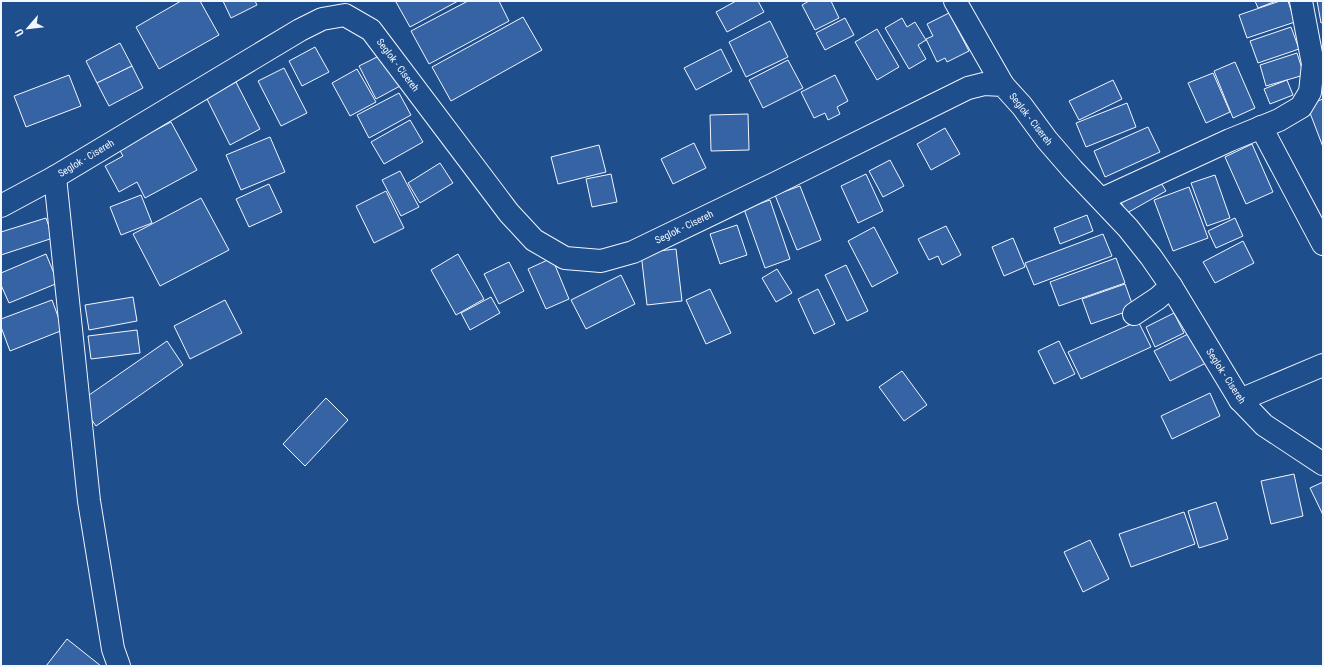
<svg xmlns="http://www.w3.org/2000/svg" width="1324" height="667" viewBox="0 0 1324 667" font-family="'Roboto Condensed',sans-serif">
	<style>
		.building { fill: #3563a3; stroke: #f2f6ff }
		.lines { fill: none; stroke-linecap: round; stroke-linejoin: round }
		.minor-casing { stroke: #f2f6ff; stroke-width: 24 }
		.minor { stroke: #1f4e8c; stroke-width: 22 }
		.labels { text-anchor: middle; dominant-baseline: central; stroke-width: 3; stroke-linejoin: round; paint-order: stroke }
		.street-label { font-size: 10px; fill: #f2f6ff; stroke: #1f4e8c }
	</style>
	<rect width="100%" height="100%" fill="#1f4e8c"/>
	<g class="building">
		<polygon points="181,1 200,1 219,35 159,69 136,27"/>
		<polygon points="223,1 255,1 257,5 231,18"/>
		<polygon points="398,1 458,1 410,27 396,2"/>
		<polygon points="468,1 499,1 509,21 429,64 411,31"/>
		<polygon points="736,1 758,1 764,12 727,32 716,12"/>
		<polygon points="809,1 831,1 839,18 815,30 802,5"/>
		<polygon points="1255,1 1276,1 1258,8"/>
		<polygon points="1280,1 1288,1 1295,22 1247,38 1239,15"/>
		<polygon points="1317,1 1323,1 1323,22 1321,23"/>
		<polygon points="949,13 969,51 947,62 945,58 937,62 926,39 933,36 927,24"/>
		<polygon points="523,17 542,50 451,101 432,67"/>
		<polygon points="845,18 854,35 825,50 816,33"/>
		<polygon points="902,18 907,27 915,22 926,40 918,45 926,59 909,69 885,28"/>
		<polygon points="770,21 788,57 746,77 729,42"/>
		<polygon points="1291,27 1299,49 1258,63 1250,41"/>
		<polygon points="877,29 899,67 877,80 855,42"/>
		<polygon points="120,43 132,66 97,83 86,61"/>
		<polygon points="315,47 329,72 302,86 289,61"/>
		<polygon points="721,49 732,71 696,90 684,68"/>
		<polygon points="1297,53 1304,75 1266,86 1260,65"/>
		<polygon points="383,54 400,86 376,99 359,66"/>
		<polygon points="788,60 803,88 763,108 749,80"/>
		<polygon points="1235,62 1255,108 1233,118 1214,71"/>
		<polygon points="132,66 143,88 109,106 97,83"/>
		<polygon points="284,68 307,113 281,126 258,81"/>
		<polygon points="357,69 376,102 350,116 332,83"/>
		<polygon points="1213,73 1230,112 1206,123 1188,83"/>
		<polygon points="69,75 81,106 26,127 14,96"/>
		<polygon points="835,75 848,101 837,107 840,114 828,120 825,113 814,118 801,92"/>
		<polygon points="1113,80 1122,99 1079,120 1069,101"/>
		<polygon points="1287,80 1293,95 1270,104 1264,89"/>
		<polygon points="236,82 260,129 230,145 206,97"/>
		<polygon points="399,93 411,115 369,138 357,115"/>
		<polygon points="1323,99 1323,147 1307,105"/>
		<polygon points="1127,103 1136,127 1086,147 1076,123"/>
		<polygon points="748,114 749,150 711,151 710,115"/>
		<polygon points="410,120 423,142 384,164 371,142"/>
		<polygon points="171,122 197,170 145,198 137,182 119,192 105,166 123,156 119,149"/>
		<polygon points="1148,127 1160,152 1105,177 1094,151"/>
		<polygon points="945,128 960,154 931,170 917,144"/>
		<polygon points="270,137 285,172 241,190 226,155"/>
		<polygon points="694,143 706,168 673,184 661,159"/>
		<polygon points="1252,144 1273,192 1246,204 1225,157"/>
		<polygon points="599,145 606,172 558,184 551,157"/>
		<polygon points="890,160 904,186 883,197 869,171"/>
		<polygon points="440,163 453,183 420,203 408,183"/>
		<polygon points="400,171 419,207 401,216 382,180"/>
		<polygon points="611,174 617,202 592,207 586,179"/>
		<polygon points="866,174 883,211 858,223 841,186"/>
		<polygon points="1215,175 1230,218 1207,226 1191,183"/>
		<polygon points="1157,176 1166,191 1127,213 1118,197"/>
		<polygon points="269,184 282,212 249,227 236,199"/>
		<polygon points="800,186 821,240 797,250 775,195"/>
		<polygon points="1189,187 1208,238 1173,251 1154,200"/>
		<polygon points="386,191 404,228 374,243 356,206"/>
		<polygon points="141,195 152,223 121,235 110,207"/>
		<polygon points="201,198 229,250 160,286 133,234"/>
		<polygon points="770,200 790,259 765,268 744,209"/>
		<polygon points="1087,215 1093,231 1060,244 1054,228"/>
		<polygon points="46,218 53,238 1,255 1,232"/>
		<polygon points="1235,218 1243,236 1216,248 1208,231"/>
		<polygon points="737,225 747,255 720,264 710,234"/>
		<polygon points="946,226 961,255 942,265 938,256 929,260 918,239"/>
		<polygon points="874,227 898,273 872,287 848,241"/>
		<polygon points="1103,234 1112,256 1034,285 1025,263"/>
		<polygon points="1013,238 1025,267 1004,276 992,247"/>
		<polygon points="1243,241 1254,263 1215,283 1203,262"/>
		<polygon points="676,249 682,301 647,305 641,253"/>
		<polygon points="46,254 58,283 9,303 1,285 1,273"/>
		<polygon points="458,254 484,299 456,315 431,270"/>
		<polygon points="552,258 569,299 546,309 528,269"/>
		<polygon points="1116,258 1125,283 1059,306 1050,282"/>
		<polygon points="509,262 524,291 499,304 484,274"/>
		<polygon points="846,265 868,311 847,321 825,275"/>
		<polygon points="777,269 792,293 776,302 762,278"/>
		<polygon points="621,275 635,304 586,329 571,300"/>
		<polygon points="1125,284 1134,309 1091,324 1082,299"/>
		<polygon points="710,289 731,333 706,344 686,300"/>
		<polygon points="818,289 835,324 814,334 798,299"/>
		<polygon points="133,297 137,321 89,330 85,305"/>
		<polygon points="491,297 500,313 470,330 461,313"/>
		<polygon points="52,300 63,330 10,351 1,327 1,319"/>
		<polygon points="225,300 242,333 190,359 174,326"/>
		<polygon points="1174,313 1184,333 1155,347 1146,327"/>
		<polygon points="1138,321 1151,347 1081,379 1068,352"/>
		<polygon points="137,330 140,353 91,359 88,336"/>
		<polygon points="1192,332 1208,362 1170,381 1154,351"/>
		<polygon points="167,341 183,365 96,426 79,402"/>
		<polygon points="1059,341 1075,374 1054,384 1038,351"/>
		<polygon points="902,371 927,405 904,421 879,387"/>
		<polygon points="1210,393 1220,416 1172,439 1161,416"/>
		<polygon points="326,398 348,420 305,466 283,444"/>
		<polygon points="1294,474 1303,516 1271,524 1261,481"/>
		<polygon points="1323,482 1323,515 1310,488"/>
		<polygon points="1216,502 1228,539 1199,548 1188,511"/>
		<polygon points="1184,512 1195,544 1131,567 1119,534"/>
		<polygon points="1090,540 1109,579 1083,592 1064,552"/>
		<polygon points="67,639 101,666 46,666"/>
	</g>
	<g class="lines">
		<g class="minor-casing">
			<g id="minor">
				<polyline points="955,1 1003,85"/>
				<polyline points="1261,127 1323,244"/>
				<polyline points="55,177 89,501 113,649 119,666"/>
				<polyline points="1102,199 1230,140 1279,120 1301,107 1310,92 1313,64 1301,1"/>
				<polyline points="1,206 55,177 300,30 322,19 345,15 371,30 509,213 534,240 565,258 601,261 633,252 774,184 968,88 984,84 1003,85 1022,106 1047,140 1073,170 1128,228 1151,257 1171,286 1240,400 1264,425 1323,464"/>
				<polyline points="1134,314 1158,298 1171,286"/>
				<polyline points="1240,400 1323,365"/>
			</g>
		</g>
		<use href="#minor" class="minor"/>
	</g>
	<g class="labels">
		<g class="street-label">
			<text transform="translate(398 65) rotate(53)">Seglok - Cisereh</text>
			<text transform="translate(1031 119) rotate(52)">Seglok - Cisereh</text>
			<text transform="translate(86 158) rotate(-31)">Seglok - Cisereh</text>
			<text transform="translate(684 227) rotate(-26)">Seglok - Cisereh</text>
			<text transform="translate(1226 376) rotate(57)">Seglok - Cisereh</text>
		</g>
	</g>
	<rect width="1324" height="667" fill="none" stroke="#f2f6ff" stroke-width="4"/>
	<g transform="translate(28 28) rotate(242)" stroke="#1f4e8c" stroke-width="3" paint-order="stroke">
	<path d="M0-3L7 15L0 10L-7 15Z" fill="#f2f6ff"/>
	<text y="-6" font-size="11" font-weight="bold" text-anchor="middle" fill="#f2f6ff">U</text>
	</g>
</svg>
